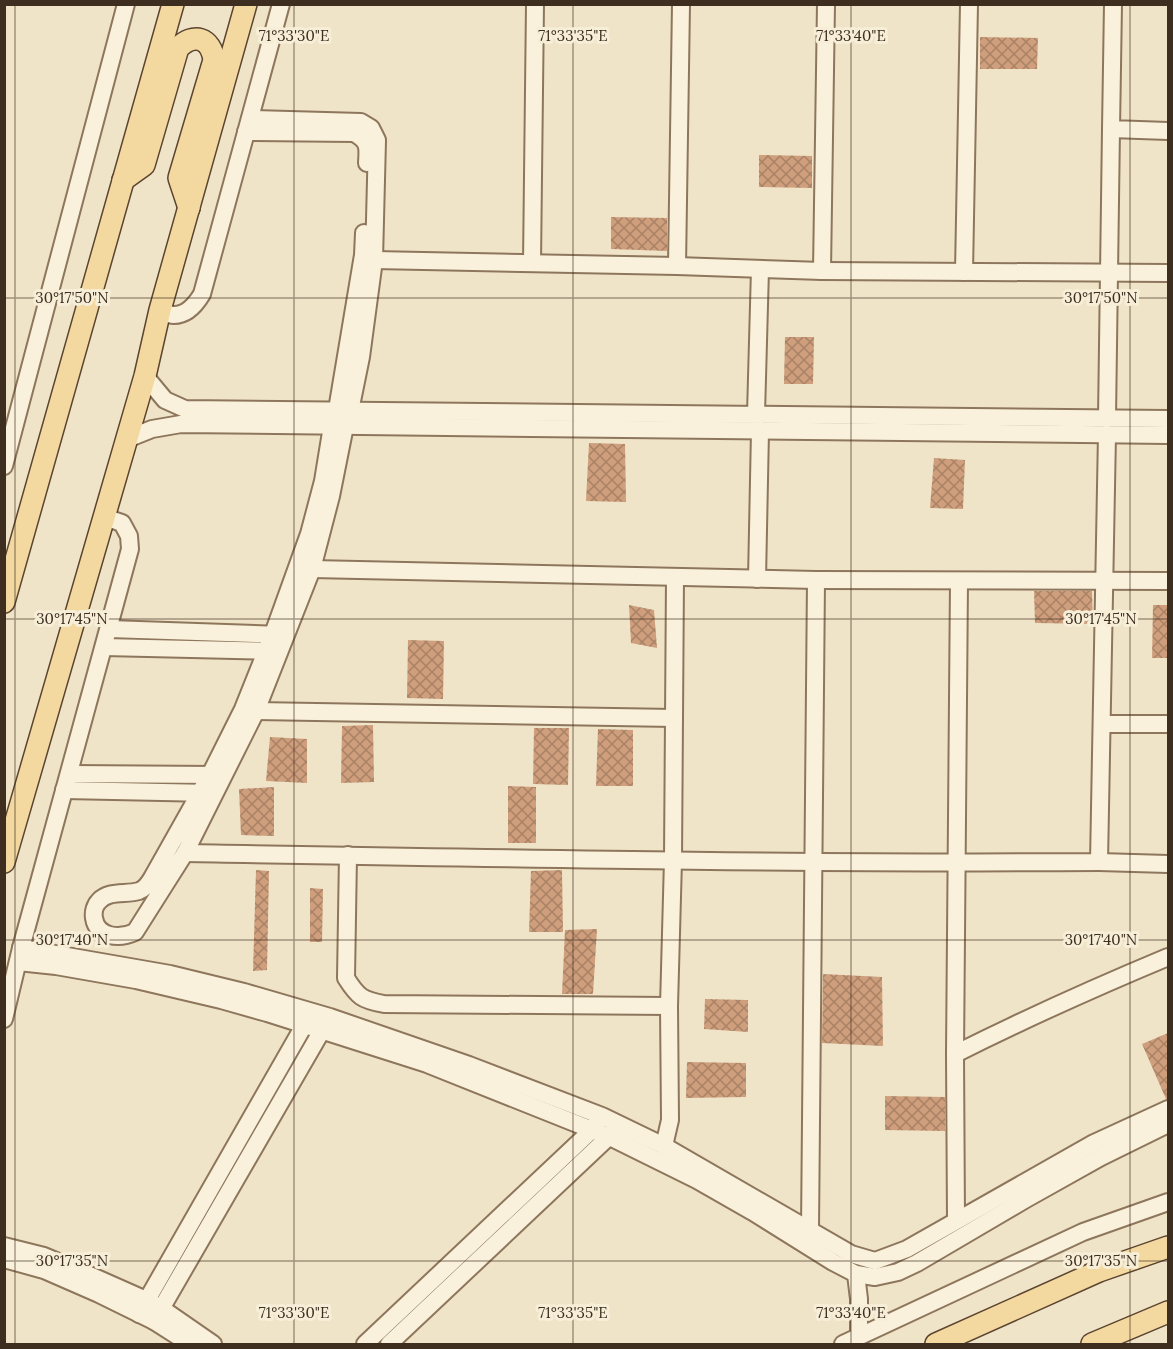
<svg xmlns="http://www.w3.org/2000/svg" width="1173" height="1349" viewBox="0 0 1173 1349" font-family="Lora,serif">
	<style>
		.building { fill: url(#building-cross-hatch) }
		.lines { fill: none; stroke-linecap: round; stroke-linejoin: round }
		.minor-casing { stroke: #8d765c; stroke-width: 20 }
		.major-casing { stroke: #5b4430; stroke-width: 24 }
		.minor { stroke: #faf1dc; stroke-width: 16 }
		.major { stroke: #f3d9a0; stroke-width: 21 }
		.ticks { fill: none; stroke: #3d2e20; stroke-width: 1.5; stroke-opacity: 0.45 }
		.ticks-label { font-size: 15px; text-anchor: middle; fill: #3d2e20; stroke: #f7eed8; stroke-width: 6; stroke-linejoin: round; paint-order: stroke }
	</style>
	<defs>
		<pattern id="building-cross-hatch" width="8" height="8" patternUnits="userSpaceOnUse" patternTransform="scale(1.5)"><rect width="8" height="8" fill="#cf9f7d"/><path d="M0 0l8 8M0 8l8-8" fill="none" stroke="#a98266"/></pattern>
	</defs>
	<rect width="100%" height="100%" fill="#f0e4c8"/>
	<g class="building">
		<polygon points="980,37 1038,38 1037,69 980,69"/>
		<polygon points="759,155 812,156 812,188 759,187"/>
		<polygon points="611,217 667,218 667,251 611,249"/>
		<polygon points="785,337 814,337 813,384 784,384"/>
		<polygon points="589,443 625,444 626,502 586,501"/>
		<polygon points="934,458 965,460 963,509 930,508"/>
		<polygon points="1034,591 1092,591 1093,624 1035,623"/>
		<polygon points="629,605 654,610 657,648 631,643"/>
		<polygon points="1153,605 1168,605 1168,658 1152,658"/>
		<polygon points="408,640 444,641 443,699 407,698"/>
		<polygon points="373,725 374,782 341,783 342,726"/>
		<polygon points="534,728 569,728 568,785 533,784"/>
		<polygon points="598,729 633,730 633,786 596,786"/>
		<polygon points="270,737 307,739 307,783 266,781"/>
		<polygon points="508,786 536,787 536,843 508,843"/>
		<polygon points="274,787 274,836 241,835 239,789"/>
		<polygon points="256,870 269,871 267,970 253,971"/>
		<polygon points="562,870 563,932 529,932 531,871"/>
		<polygon points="310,888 323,889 322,942 310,942"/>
		<polygon points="597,929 593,994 562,994 565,930"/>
		<polygon points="823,974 882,977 883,1046 822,1043"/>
		<polygon points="705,999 748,1000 748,1032 704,1029"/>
		<polygon points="1168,1033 1168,1099 1166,1099 1142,1044"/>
		<polygon points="687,1062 746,1063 746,1097 686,1098"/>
		<polygon points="885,1096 945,1097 945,1131 885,1130"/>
	</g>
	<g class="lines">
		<g class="minor-casing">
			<g id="minor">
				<polyline points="1113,4 1111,129 1168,131"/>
				<polyline points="250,119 361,122 371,128 377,140 374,260 361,357 350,411"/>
				<path d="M246,132L354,133C369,142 368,146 367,163"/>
				<polyline points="374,260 677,266 822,271 826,4"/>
				<polyline points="532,263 535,4"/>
				<polyline points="677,266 681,4"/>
				<polyline points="822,271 1168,273"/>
				<polyline points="964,272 969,4"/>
				<path d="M160,310C164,312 170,315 174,315C187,315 196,304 202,294L281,4"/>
				<polyline points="145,376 165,400 185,409 1168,419"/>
				<polyline points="337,410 363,255 364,233"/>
				<polyline points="756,414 760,269"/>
				<polyline points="1107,418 1111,129"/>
				<path d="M332,426L323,481L309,534L273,634L243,709L210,775L152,878C149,883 145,889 139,891C126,895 109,890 99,901C95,905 93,912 94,918C97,938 120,939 135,932L185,853L256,711L312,569L331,496L345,426"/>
				<polyline points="127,439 152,429 181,424 1168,435"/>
				<polyline points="4,466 126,4"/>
				<polyline points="312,569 816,580 1168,581"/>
				<polyline points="757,579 760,431"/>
				<polyline points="109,629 282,635"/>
				<polyline points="104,647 275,651"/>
				<polyline points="256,711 674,718"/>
				<polyline points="1102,724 1168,724"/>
				<polyline points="69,774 218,775"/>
				<polyline points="64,790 211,793"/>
				<path d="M185,853C489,858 794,864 1099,862L1107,434"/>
				<path d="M348,855L346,978C358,997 362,1000 384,1004L669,1006"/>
				<polyline points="1099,862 1168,864"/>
				<polyline points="21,948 170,974 244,992 330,1017 469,1065 602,1116 664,1146 851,1254 875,1261 907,1249 1094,1143 1168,1109"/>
				<polyline points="18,962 56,966 136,980 221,1000 267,1013 427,1064 610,1137 697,1180 753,1212 833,1262 856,1274 875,1277 898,1272 917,1263 1026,1199 1101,1157 1168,1124"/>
				<polyline points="4,1019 21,948 130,549 129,536 122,523 104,517"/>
				<path d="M955,1054C1025,1019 1096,987 1168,957"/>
				<polyline points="664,1146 670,1120 669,1006 673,860 675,577"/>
				<polyline points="956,1220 955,1054 959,581"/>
				<polyline points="810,1230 816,580"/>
				<polyline points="4,1246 44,1256 101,1280 146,1300 161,1308 213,1344"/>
				<polyline points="4,1259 44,1270 99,1294 154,1321 190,1344"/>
				<polyline points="856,1274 859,1299 859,1336"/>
				<polyline points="139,1314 310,1015"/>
				<polyline points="154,1321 328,1020"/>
				<polyline points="365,1344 592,1130 598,1121"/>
				<polyline points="389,1344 616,1130"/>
				<polyline points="843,1344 1083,1232 1168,1202"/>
			</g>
		</g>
		<g class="major-casing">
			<g id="major">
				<path d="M123,180L144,165L178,48C194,32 211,38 214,60L179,178L189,208"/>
				<polyline points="4,602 173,4"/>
				<polyline points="4,862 145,376 160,310 246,4"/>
				<polyline points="936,1344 1099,1271 1168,1247"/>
				<polyline points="1092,1344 1168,1312"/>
			</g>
		</g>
		<use href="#minor" class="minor"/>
		<use href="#major" class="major"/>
	</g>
	<path class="ticks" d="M15,4V1344M294,4V1344M573,4V1344M851,4V1344M1130,4V1344M4,298H1168M4,619H1168M4,940H1168M4,1261H1168"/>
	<g class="ticks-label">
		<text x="294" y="41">71°33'30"E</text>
		<text x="573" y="41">71°33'35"E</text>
		<text x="851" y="41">71°33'40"E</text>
		<text x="72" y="303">30°17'50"N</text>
		<text x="1101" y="303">30°17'50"N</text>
		<text x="72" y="624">30°17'45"N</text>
		<text x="1101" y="624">30°17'45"N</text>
		<text x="72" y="945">30°17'40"N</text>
		<text x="1101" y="945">30°17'40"N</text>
		<text x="72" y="1266">30°17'35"N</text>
		<text x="1101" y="1266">30°17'35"N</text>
		<text x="294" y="1318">71°33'30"E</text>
		<text x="573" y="1318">71°33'35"E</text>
		<text x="851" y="1318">71°33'40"E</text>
	</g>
	<rect width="1173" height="1349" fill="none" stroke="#3d2e20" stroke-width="12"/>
</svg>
